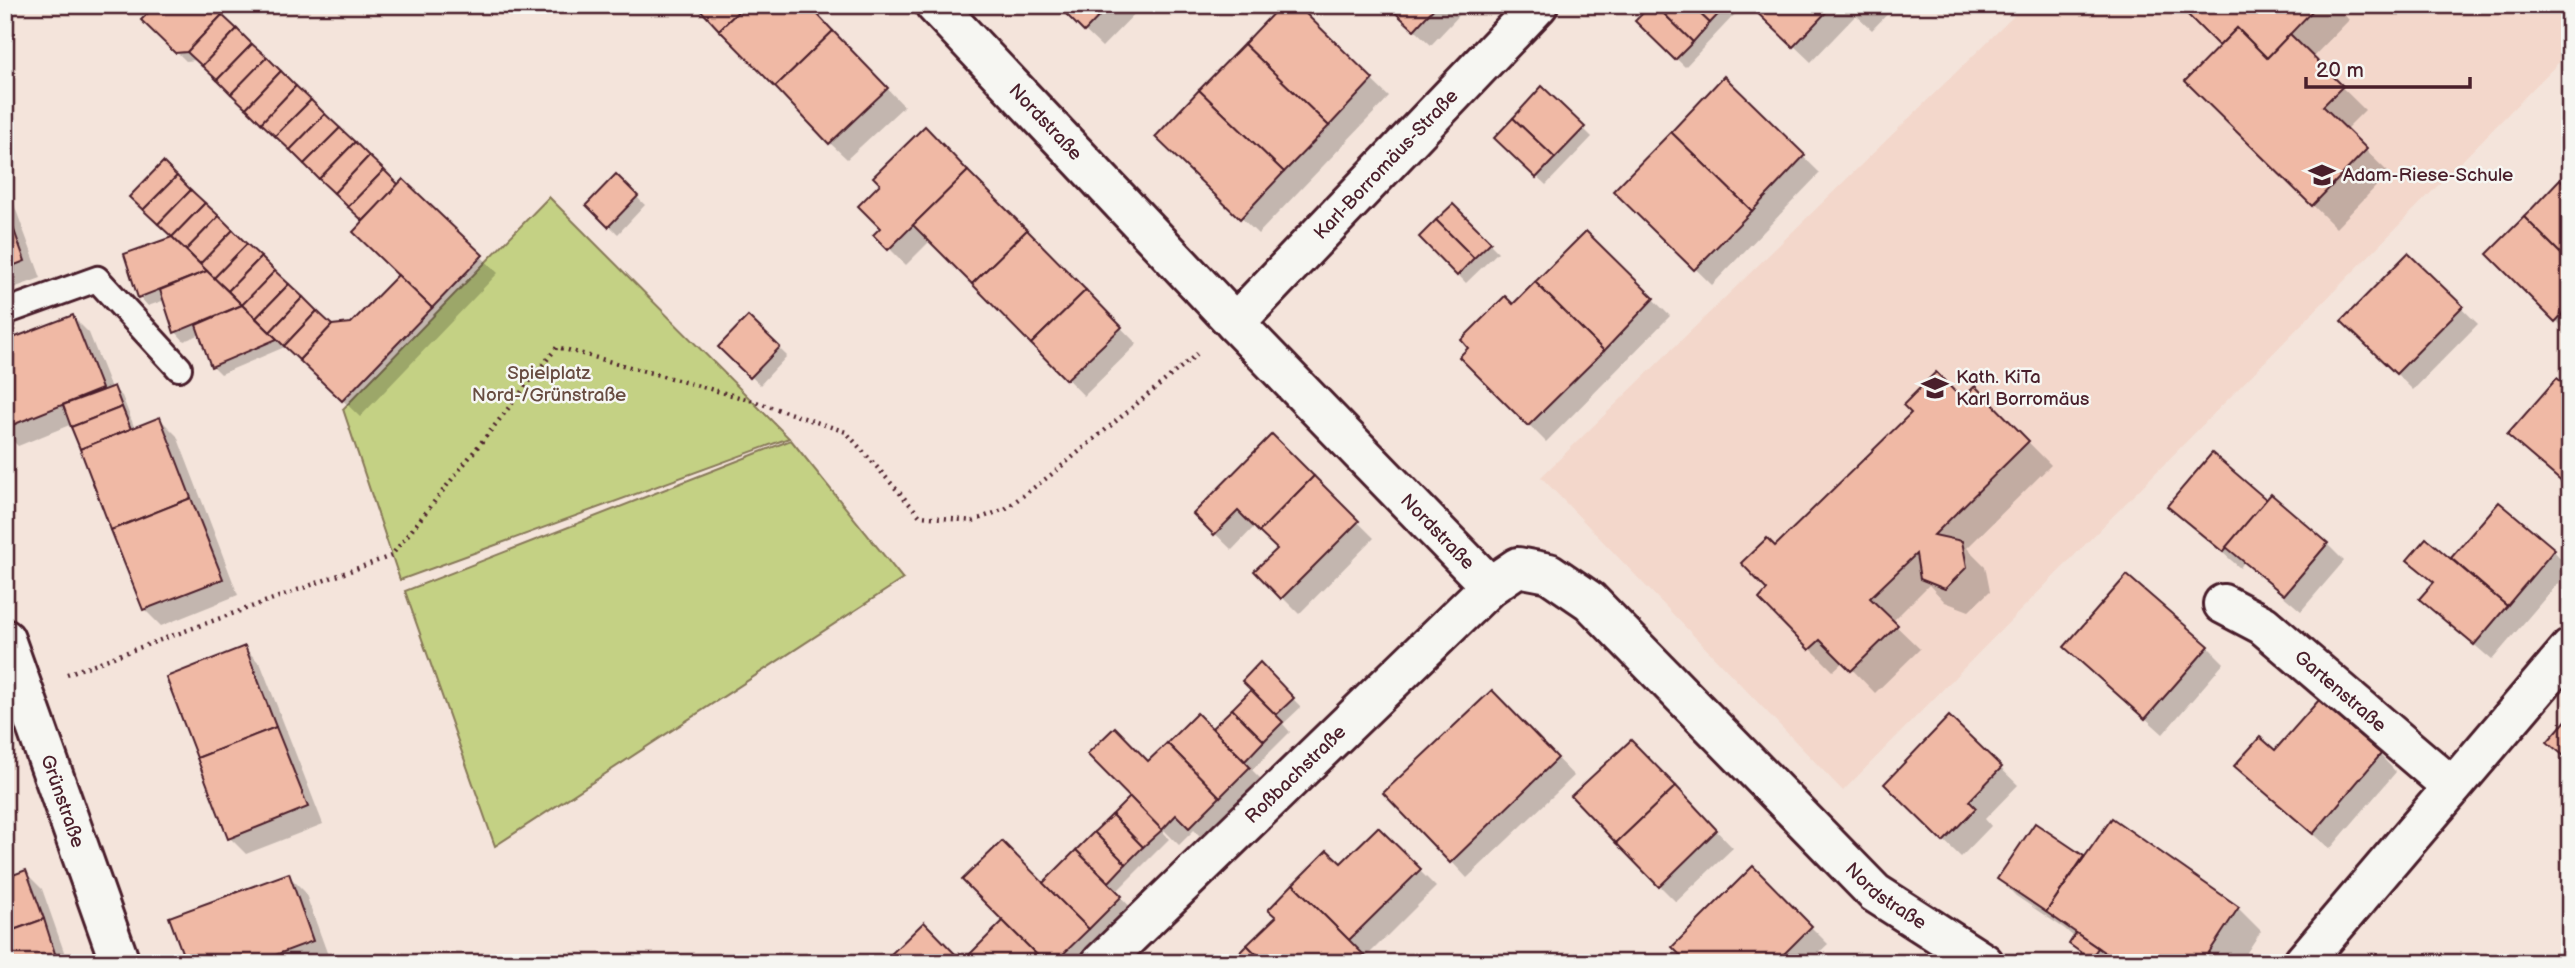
<svg xmlns="http://www.w3.org/2000/svg" width="2575" height="968" viewBox="0 0 2575 968" font-family="'Balsamiq Sans',sans-serif">
	<style>
		.built { fill: #f3d7cb }
		.green { fill: #c4d184; stroke: #877858; stroke-width: 2 }
		.shadow { fill: #0003 }
		.building { fill: #f0b9a5; stroke: #4a1f2b; stroke-width: 2 }
		.lines { fill: none; stroke-linecap: round; stroke-linejoin: round }
		.lane-casing { stroke: #4a1f2b; stroke-width: 30 }
		.street-casing { stroke: #4a1f2b; stroke-width: 44 }
		.path { stroke: #4a1f2b; stroke-width: 4.5; stroke-dasharray: 2 5; stroke-linecap: butt }
		.lane { stroke: #f6f6f2; stroke-width: 24 }
		.street { stroke: #f6f6f2; stroke-width: 38 }
		.labels { text-anchor: middle; dominant-baseline: central; stroke-width: 5; stroke-linejoin: round; paint-order: stroke }
		.street-label { font-size: 19px; fill: #4a1f2b; stroke: #f6f6f2 }
		.poi-label { font-size: 19px; fill: #4a1f2b; stroke: #f6f6f2; text-anchor: start }
		.park-label { font-size: 19px; fill: #684c41; stroke: #f6f6f2 }
	</style>
	<rect width="100%" height="100%" fill="#f4e4db"/>
	<filter id="ink" filterUnits="userSpaceOnUse"><feTurbulence type="fractalNoise" baseFrequency=".0143" numOctaves="2"/><feDisplacementMap in="SourceGraphic" scale="14" xChannelSelector="R" yChannelSelector="G"/><feConvolveMatrix kernelMatrix="1 2 1 2 8 2 1 2 1" color-interpolation-filters="sRGB"/></filter>
	<g filter="url(#ink)">
		<polygon class="built" points="2020,5 2570,5 2570,51 1843,791 1541,477 2022,8"/>
		<g class="green">
			<polygon points="549,197 789,438 400,580 343,409"/>
			<polygon points="791,440 903,579 495,846 405,591"/>
		</g>
		<g class="shadow">
			<polygon points="807,5 904,106 847,159 830,143"/>
			<polygon points="1051,5 1143,5 1102,47 1064,11 1060,14"/>
			<polygon points="1294,5 1389,97 1258,234 1174,153"/>
			<polygon points="1388,5 1469,5 1431,45"/>
			<polygon points="1653,5 1730,5 1737,12 1685,67 1637,21"/>
			<polygon points="1751,5 1896,5 1872,30 1856,15 1811,62"/>
			<polygon points="2180,5 2335,5 2349,20 2312,58 2365,110 2345,130 2389,173 2336,228 2187,81 2222,46"/>
			<polygon points="144,20 398,187 403,181 498,273 360,417 287,346 221,374 213,366 201,334 184,341 176,332 165,300 148,306 140,297 126,255 175,238 331,327 352,325 400,275 366,221 197,60 186,61"/>
			<polygon points="1724,79 1820,173 1712,285 1616,191"/>
			<polygon points="1543,88 1592,137 1546,185 1496,138"/>
			<polygon points="925,129 1137,344 1084,396 931,240 906,265 876,235 882,228"/>
			<polygon points="616,177 645,205 618,234 588,205"/>
			<polygon points="5,180 41,278 5,291"/>
			<polygon points="2570,191 2570,334 2489,254"/>
			<polygon points="1453,206 1498,252 1466,283 1422,237"/>
			<polygon points="1586,233 1670,316 1546,442 1462,357"/>
			<polygon points="2408,255 2478,324 2413,390 2343,321"/>
			<polygon points="73,317 89,333 111,388 113,388 122,396 135,429 160,419 177,436 238,595 161,626 144,609 72,424 18,446 5,433 5,343"/>
			<polygon points="748,318 787,356 760,385 721,347"/>
			<polygon points="1975,388 2051,465 1967,548 1985,566 1990,591 1969,611 1945,602 1929,585 1892,622 1920,649 1875,693 1844,661 1833,671 1761,599 1770,590 1775,549 1962,401"/>
			<polygon points="1272,437 1374,538 1299,614 1256,571 1279,549 1255,526 1232,550 1195,514"/>
			<polygon points="2267,502 2327,544 2344,561 2301,611 2244,562 2240,568 2170,506"/>
			<polygon points="2499,504 2554,551 2570,569 2492,660 2421,599 2435,584 2409,560 2451,561"/>
			<polygon points="2066,647 2208,647 2224,663 2163,734"/>
			<polygon points="245,648 261,665 323,824 246,854 230,838"/>
			<polygon points="1260,665 1301,707 1283,724 1290,732 1252,770 1266,784 1207,843 1194,830 1179,845 1165,831 1163,833 1169,839 1116,892 1137,914 1087,963 1047,963 1043,885 1130,800 1149,763 1213,731 1253,690"/>
			<polygon points="1509,709 1574,776 1467,878 1451,861"/>
			<polygon points="1949,718 2018,785 1985,819 1991,826 1961,857 1886,784"/>
			<polygon points="2275,753 2380,755 2396,772 2330,849 2253,783"/>
			<polygon points="1647,759 1733,848 1676,902 1660,886"/>
			<polygon points="2112,821 2238,908 2261,931 2240,963 2112,963 2105,958 2102,963 2095,963 2071,944 2075,938 2065,929 2016,896 1999,879 2083,857 2085,859"/>
			<polygon points="1378,829 1436,887 1365,958 1369,963 1232,963 1278,917 1271,910 1328,852 1341,866"/>
			<polygon points="1753,869 1828,944 1808,963 1690,963"/>
			<polygon points="25,872 42,889 68,963 5,963"/>
			<polygon points="288,875 305,892 329,958 315,963 188,963"/>
		</g>
		<g class="building">
			<polygon points="156,5 212,5 222,15 187,52 175,53 141,20"/>
			<polygon points="696,5 745,5 719,30"/>
			<polygon points="745,5 809,5 833,31 775,87 719,30"/>
			<polygon points="1057,5 1110,5 1084,32"/>
			<polygon points="1281,5 1297,5 1373,79 1329,126 1244,44"/>
			<polygon points="1387,5 1437,5 1414,30"/>
			<polygon points="1651,5 1655,5 1693,42 1675,60 1635,21"/>
			<polygon points="1655,5 1691,5 1710,23 1693,42"/>
			<polygon points="1691,5 1727,5 1710,23"/>
			<polygon points="1749,5 1833,5 1793,47"/>
			<polygon points="2178,5 2318,5 2267,58 2237,28 2219,46"/>
			<polygon points="222,15 237,29 202,66 187,52"/>
			<polygon points="2237,28 2267,58 2290,34 2343,86 2323,106 2367,149 2312,206 2185,81"/>
			<polygon points="237,29 252,44 217,80 202,66"/>
			<polygon points="833,31 888,88 829,144 775,87"/>
			<polygon points="252,44 267,57 231,94 217,80"/>
			<polygon points="1244,44 1329,126 1284,172 1199,90"/>
			<polygon points="267,57 281,71 246,108 231,94"/>
			<polygon points="281,71 296,86 261,123 246,108"/>
			<polygon points="1724,76 1805,155 1752,211 1671,132"/>
			<polygon points="296,86 311,100 275,136 261,123"/>
			<polygon points="1542,86 1585,127 1555,158 1513,118"/>
			<polygon points="1199,90 1284,172 1240,219 1155,137"/>
			<polygon points="311,100 325,114 290,150 275,136"/>
			<polygon points="325,114 340,128 304,164 290,150"/>
			<polygon points="1513,118 1555,158 1536,178 1494,138"/>
			<polygon points="925,126 968,171 888,250 873,235 880,228 858,206 880,184 873,177"/>
			<polygon points="340,128 355,142 319,179 304,164"/>
			<polygon points="1671,132 1752,211 1694,270 1613,191"/>
			<polygon points="355,142 369,156 334,193 319,179"/>
			<polygon points="369,156 384,170 348,207 334,193"/>
			<polygon points="163,162 177,176 143,210 129,197"/>
			<polygon points="384,170 399,185 363,221 348,207"/>
			<polygon points="968,171 1027,230 972,284 913,225"/>
			<polygon points="616,174 638,196 608,227 586,205"/>
			<polygon points="177,176 191,190 158,224 143,210"/>
			<polygon points="403,179 483,255 432,308 353,232"/>
			<polygon points="2560,179 2570,189 2570,263 2524,217"/>
			<polygon points="191,190 205,203 172,237 158,224"/>
			<polygon points="205,203 219,216 186,250 172,237"/>
			<polygon points="1453,204 1491,242 1474,258 1436,220"/>
			<polygon points="5,205 25,261 5,269"/>
			<polygon points="219,216 233,230 200,264 186,250"/>
			<polygon points="2524,217 2570,263 2570,306 2555,322 2487,254"/>
			<polygon points="1436,220 1474,258 1457,276 1419,237"/>
			<polygon points="233,230 247,244 214,278 200,264"/>
			<polygon points="1027,230 1086,290 1031,344 972,284"/>
			<polygon points="1586,231 1654,298 1604,351 1535,282"/>
			<polygon points="172,237 207,271 138,298 124,254"/>
			<polygon points="247,244 261,257 228,291 214,278"/>
			<polygon points="2408,253 2463,306 2396,374 2341,321"/>
			<polygon points="261,257 275,271 242,305 228,291"/>
			<polygon points="207,271 242,305 174,333 160,290"/>
			<polygon points="275,271 289,284 256,318 242,305"/>
			<polygon points="398,275 432,308 342,401 299,360 332,325 351,323"/>
			<polygon points="1535,282 1604,351 1528,426 1459,357 1468,348 1461,340 1505,296 1513,304"/>
			<polygon points="289,284 303,297 270,332 256,318"/>
			<polygon points="1086,290 1122,327 1066,380 1031,344"/>
			<polygon points="303,297 317,311 284,346 270,332"/>
			<polygon points="242,305 277,339 211,367 196,325"/>
			<polygon points="317,311 332,325 299,360 284,346"/>
			<polygon points="73,315 102,389 5,428 5,341"/>
			<polygon points="748,316 780,347 750,378 718,347"/>
			<polygon points="1936,372 1962,399 1975,386 2029,441 1934,535 1962,541 1967,567 1945,589 1920,579 1916,554 1870,598 1898,625 1851,671 1820,640 1809,650 1759,599 1767,590 1741,563 1767,538 1775,546 1911,413 1903,405"/>
			<polygon points="2557,378 2570,389 2570,489 2507,435"/>
			<polygon points="114,386 122,407 71,427 63,405"/>
			<polygon points="122,407 131,429 80,449 71,427"/>
			<polygon points="160,417 191,498 111,530 80,449"/>
			<polygon points="1272,434 1314,476 1259,532 1238,511 1214,535 1193,514"/>
			<polygon points="2212,453 2267,500 2223,552 2167,506"/>
			<polygon points="1314,476 1359,521 1281,599 1254,571 1277,549 1259,532"/>
			<polygon points="2271,494 2328,543 2284,595 2226,547"/>
			<polygon points="191,498 223,579 143,610 111,530"/>
			<polygon points="2499,502 2555,549 2507,606 2451,558"/>
			<polygon points="2426,538 2507,606 2474,645 2419,599 2434,582 2407,560"/>
			<polygon points="2127,575 2209,646 2145,719 2064,647"/>
			<polygon points="245,646 276,727 197,758 166,677"/>
			<polygon points="1260,662 1294,698 1276,715 1242,681"/>
			<polygon points="1251,690 1283,722 1264,741 1232,709"/>
			<polygon points="1492,690 1558,758 1450,863 1383,793"/>
			<polygon points="2319,700 2381,754 2313,834 2234,766 2260,737 2275,750"/>
			<polygon points="1232,709 1264,741 1245,761 1212,728"/>
			<polygon points="1197,713 1250,767 1220,797 1167,743"/>
			<polygon points="1949,716 2002,767 1969,801 1976,808 1943,842 1884,784"/>
			<polygon points="2570,716 2570,761 2547,742"/>
			<polygon points="276,727 308,807 228,839 197,758"/>
			<polygon points="1115,727 1148,761 1167,743 1220,797 1189,828 1176,815 1162,830 1087,754"/>
			<polygon points="1631,740 1676,786 1616,843 1571,796"/>
			<polygon points="1676,786 1717,830 1659,887 1616,843"/>
			<polygon points="1130,797 1162,830 1143,847 1112,815"/>
			<polygon points="1112,815 1143,847 1126,864 1094,832"/>
			<polygon points="2112,818 2239,907 2202,963 2120,963 2046,912"/>
			<polygon points="2035,823 2084,856 2046,912 1997,879"/>
			<polygon points="1378,827 1421,869 1349,940 1293,884 1327,850 1341,863"/>
			<polygon points="1094,832 1126,864 1109,882 1076,850"/>
			<polygon points="1002,841 1089,929 1054,963 1045,963 962,880"/>
			<polygon points="1076,850 1122,896 1089,929 1043,883"/>
			<polygon points="1753,866 1812,926 1775,963 1688,963 1672,947"/>
			<polygon points="26,870 44,919 5,933 5,878"/>
			<polygon points="289,873 313,941 254,963 186,963 169,917"/>
			<polygon points="1293,884 1366,957 1361,963 1265,963 1247,945 1276,917 1268,910"/>
			<polygon points="44,919 58,963 5,963 5,933"/>
			<polygon points="1003,921 1045,963 964,963 963,961"/>
			<polygon points="924,922 964,963 882,963"/>
			<polygon points="2076,933 2098,948 2090,959 2069,944"/>
			<polygon points="1247,945 1265,963 1229,963"/>
		</g>
		<g class="lines">
			<g class="lane-casing">
				<polyline id="lane" points="5,312 97,279 179,368"/>
			</g>
			<g class="street-casing">
				<g id="street">
					<path id="s1" d="M935,5L1235,323L1490,586L1518,567L1549,573L1590,601L1875,893L1984,963"/>
					<path id="s2" d="M1235,323L1538,5"/>
					<path id="s3" d="M2223,604L2263,625L2451,786"/>
					<path id="s4" d="M5,639L120,963"/>
					<path id="s5" d="M1101,963L1490,586"/>
					<polyline points="2303,963 2570,649"/>
				</g>
			</g>
			<polyline class="path" points="67,674 391,556 557,347 750,400 846,432 920,516 973,521 1005,509 1052,474 1197,354"/>
			<use href="#lane" class="lane"/>
			<use href="#street" class="street"/>
		</g>
	</g>
	<defs>
		<g id="school-bare" transform="scale(2.1)"><path d="M0-5L7-2L0 1L-7-2ZM-4 1L0 2.5L4 1V4Q0 6-4 4Z" fill="#4a1f2b" stroke="#f6f6f2" stroke-width="2.5" paint-order="stroke"/></g>
	</defs>
	<g fill-rule="evenodd">
		<use href="#school-bare" x="2322" y="175"/>
		<use href="#school-bare" x="1935" y="388"/>
	</g>
	<g class="labels">
		<g class="street-label">
			<text stroke="none"><textPath href="#s1" startOffset="161">Nordstraße</textPath></text>
			<text stroke="none"><textPath href="#s2" startOffset="219">Karl-Borromäus-Straße</textPath></text>
			<text stroke="none"><textPath href="#s1" startOffset="728">Nordstraße</textPath></text>
			<text stroke="none"><textPath href="#s3" startOffset="147">Gartenstraße</textPath></text>
			<text stroke="none"><textPath href="#s5" startOffset="271">Roßbachstraße</textPath></text>
			<text stroke="none"><textPath href="#s4" startOffset="172">Grünstraße</textPath></text>
			<text stroke="none"><textPath href="#s1" startOffset="1337">Nordstraße</textPath></text>
		</g>
		<g class="poi-label">
			<text x="2343" y="175">Adam-Riese-Schule</text>
			<text x="1956" y="377">Kath. KiTa<tspan x="1956" dy="22">Karl Borromäus</tspan></text>
		</g>
		<g class="park-label">
			<text x="549" y="373">Spielplatz<tspan x="549" dy="22">Nord-/Grünstraße</tspan></text>
		</g>
	</g>
	<rect width="2575" height="968" fill="none" stroke="#f6f6f2" stroke-width="28"/>
	<rect x="14" y="14" width="2547" height="940" fill="none" stroke="#4a1f2b" stroke-width="2.5" filter="url(#ink)"/>
	<path d="M2306 77v10h164v-10" fill="none" stroke="#4a1f2b" stroke-width="3.5"/>
	<text x="2316" y="77" font-size="21" fill="#4a1f2b" stroke="#f6f6f2" stroke-width="5" paint-order="stroke">20 m</text>
</svg>
